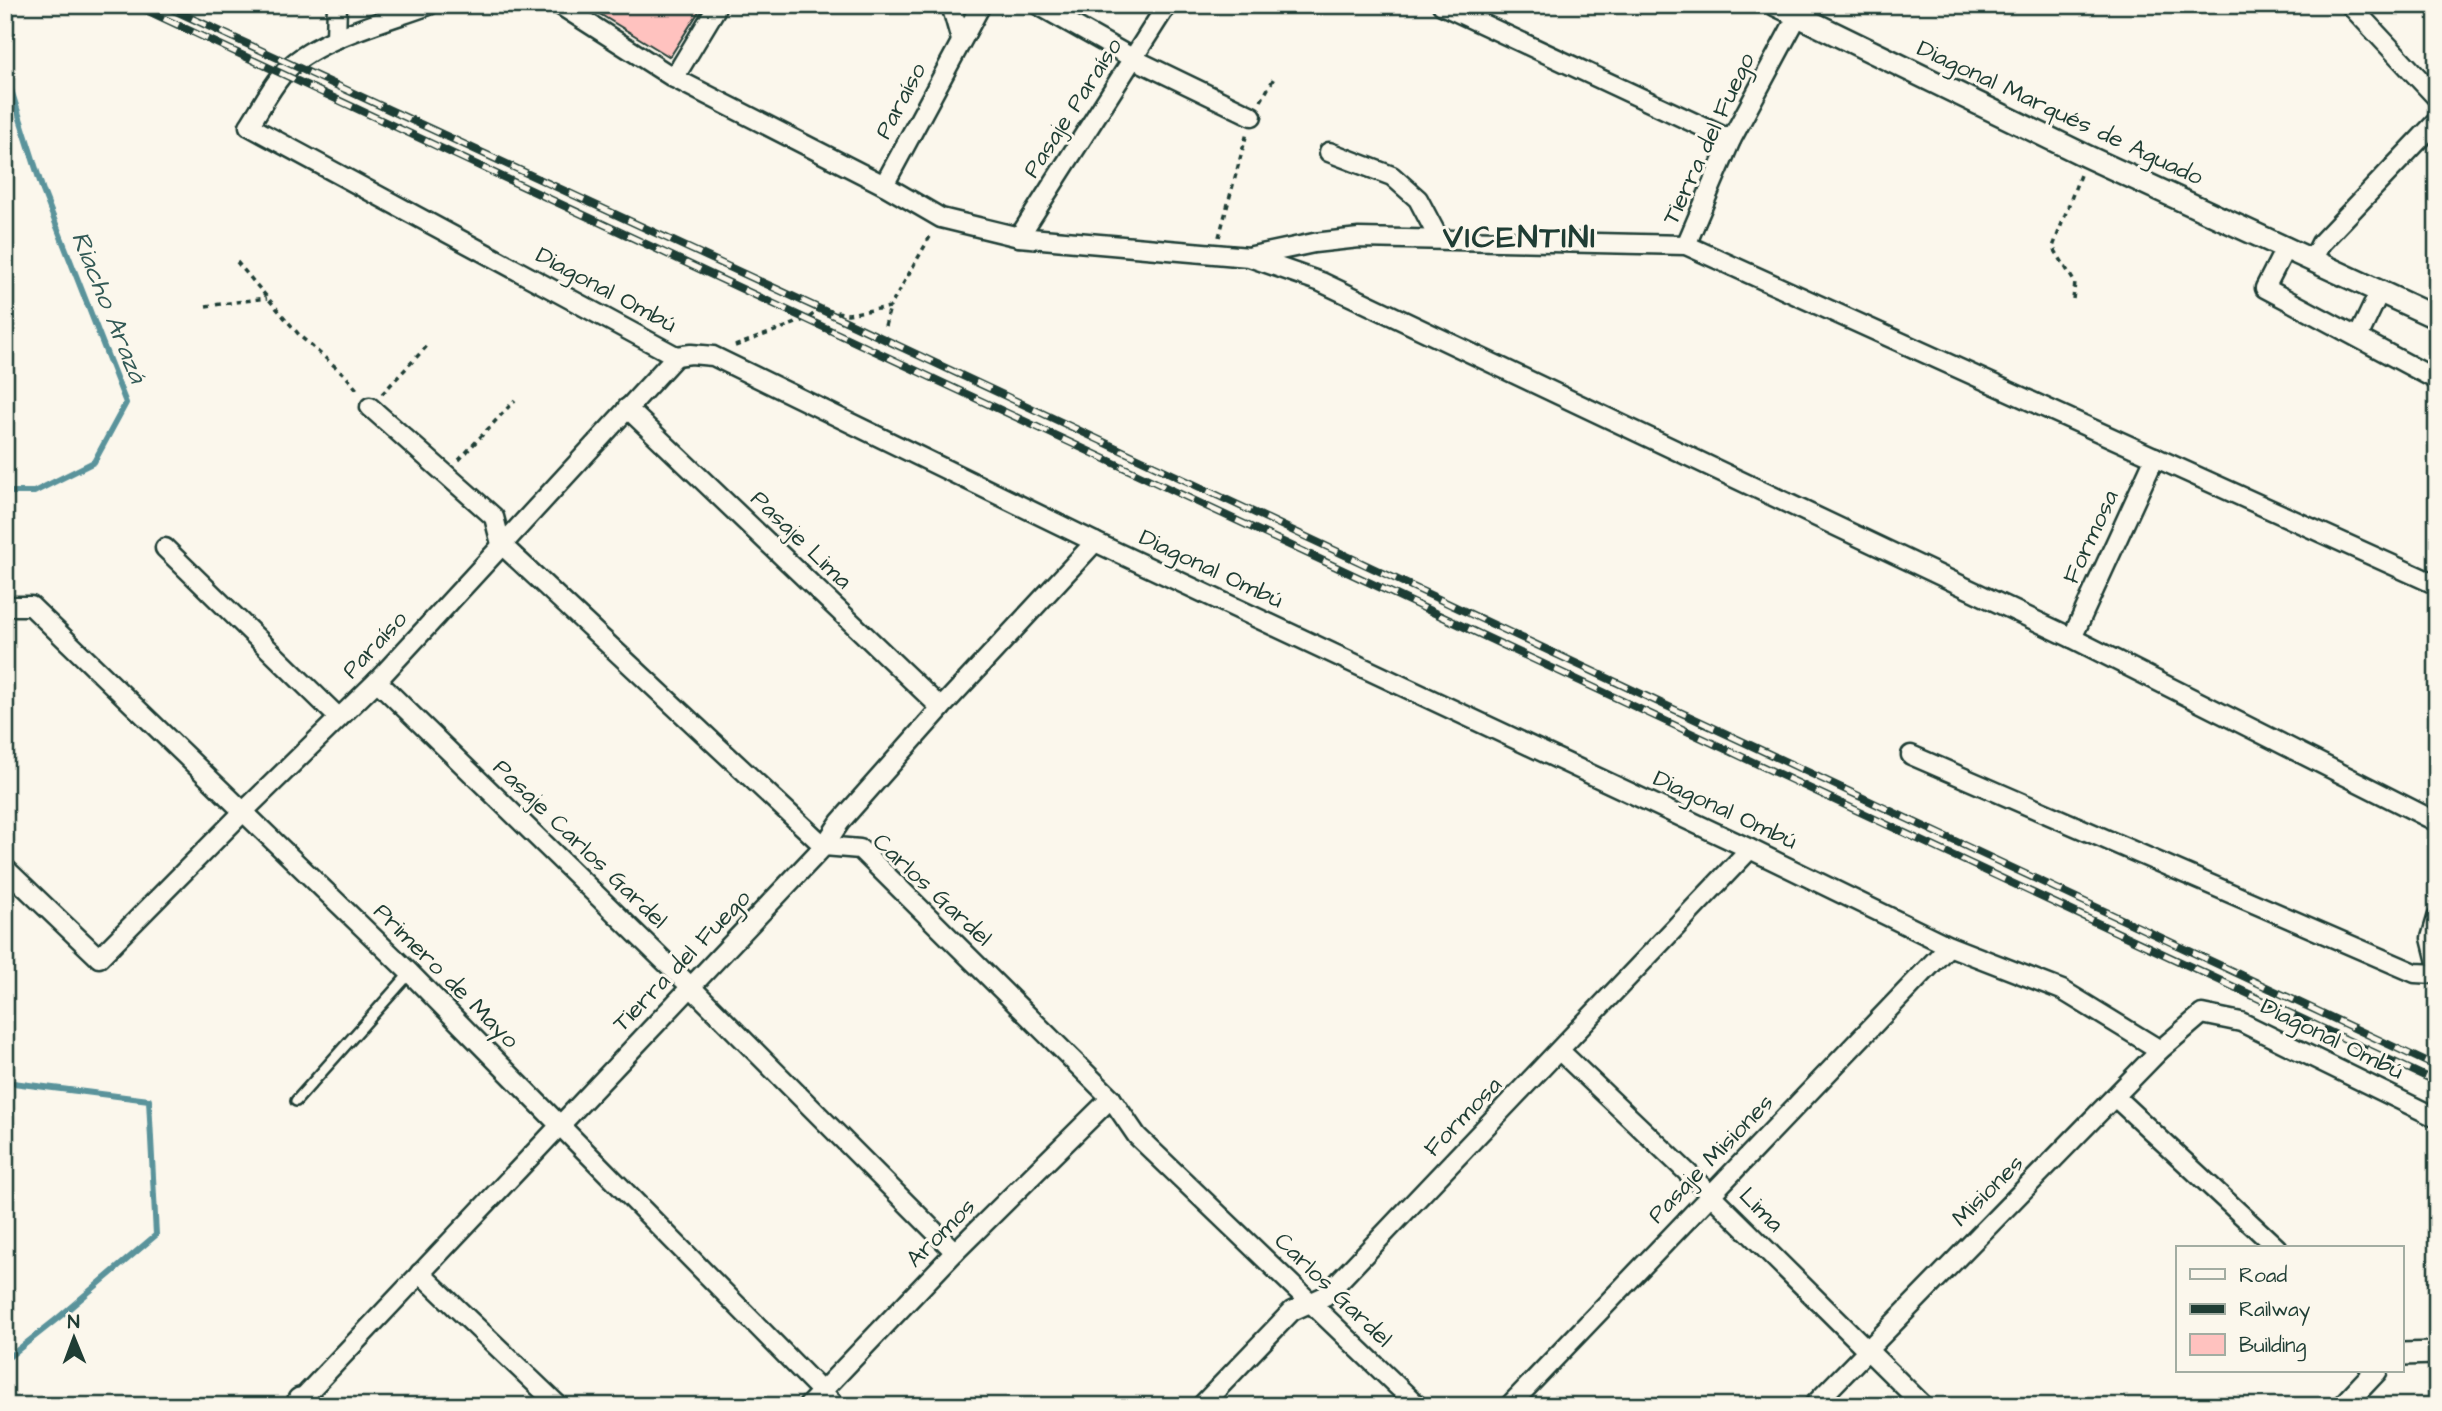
<svg xmlns="http://www.w3.org/2000/svg" width="2442" height="1411" viewBox="0 0 2442 1411" font-family="'Architects Daughter',sans-serif">
	<style>
		.lines { fill: none; stroke-linecap: round; stroke-linejoin: round }
		.stream { stroke: #5a939b; stroke-width: 6 }
		.building { fill: #ffc2bf; stroke: #1f3d34; stroke-width: 2 }
		.service-casing { stroke: #1f3d34; stroke-width: 14 }
		.minor-casing { stroke: #1f3d34; stroke-width: 23 }
		.tertiary-casing { stroke: #1f3d34; stroke-width: 26 }
		.secondary-casing { stroke: #1f3d34; stroke-width: 28 }
		.path { stroke: #1f3d34; stroke-width: 3.5; stroke-dasharray: 5 5; stroke-linecap: butt }
		.service { stroke: #fbf7ec; stroke-width: 9 }
		.minor { stroke: #fbf7ec; stroke-width: 18 }
		.tertiary { stroke: #fbf7ec; stroke-width: 21 }
		.secondary { stroke: #fbf7ec; stroke-width: 23 }
		.rail-casing { stroke: #1f3d34; stroke-width: 8 }
		.rail { stroke: #fbf7ec; stroke-width: 5; stroke-dasharray: 16; stroke-linecap: butt }
		.labels { text-anchor: middle; dominant-baseline: central; stroke-width: 6; stroke-linejoin: round; paint-order: stroke }
		.street-label { font-size: 24px; fill: #1f3d34; stroke: #fbf7ec }
		.water-label { font-size: 26px; font-style: italic; fill: #335a56; stroke: #fbf7ec }
		.district-label { font-size: 32px; font-weight: bold; letter-spacing: 2px; fill: #1f3d34; stroke: #fbf7ec }
	</style>
	<rect width="100%" height="100%" fill="#fbf7ec"/>
	<filter id="ink" filterUnits="userSpaceOnUse"><feTurbulence type="fractalNoise" baseFrequency=".0143" numOctaves="2"/><feDisplacementMap in="SourceGraphic" scale="14" xChannelSelector="R" yChannelSelector="G"/><feConvolveMatrix kernelMatrix="1 2 1 2 8 2 1 2 1" color-interpolation-filters="sRGB"/></filter>
	<g filter="url(#ink)">
		<g class="lines">
			<g class="stream">
				<polyline points="5,71 43,191 126,403 94,462 34,492 5,492"/>
				<polyline points="5,1082 149,1100 156,1235 58,1318 5,1360"/>
			</g>
		</g>
		<polygon class="building" points="585,5 703,5 670,57"/>
		<g class="lines">
			<g class="service-casing">
				<polyline id="service" points="296,1101 410,973"/>
			</g>
			<g class="minor-casing">
				<g id="minor">
					<path d="M429,5C387,21 310,40 282,75C269,91 260,109 249,126L676,356L691,354L713,356L1095,542L1750,849L1949,946L2062,990L2160,1050"/>
					<polyline points="560,5 674,78 884,185 941,218 1019,237 1249,257 1321,282 2072,638 2437,822"/>
					<polyline points="951,5 961,40"/>
					<polyline points="1038,5 1134,59 1252,116"/>
					<polyline points="1442,5 1731,140"/>
					<polyline points="2350,5 2437,98"/>
					<polyline points="336,39 337,5"/>
					<polyline points="674,78 715,10"/>
					<polyline points="1329,152 1392,176 1418,199 1439,239"/>
					<polyline points="884,185 981,5"/>
					<polyline points="1019,237 1167,5"/>
					<polyline points="1686,245 1731,140 1797,17"/>
					<polyline points="2286,247 2265,288 2437,380"/>
					<polyline points="1252,256 1314,243 1359,238 1686,245 2437,585"/>
					<polyline points="2313,259 2321,243 2437,121"/>
					<polyline points="2358,337 2380,291"/>
					<polyline points="370,407 494,517 501,544 824,846 860,849 1111,1098 1137,1136 1418,1406"/>
					<polyline points="627,408 941,708"/>
					<polyline points="165,548 339,718"/>
					<polyline points="5,606 31,606 410,973 836,1406"/>
					<polyline points="2072,638 2155,457"/>
					<polyline points="377,681 691,987 955,1252"/>
					<polyline points="1911,755 2415,973 2437,974"/>
					<polyline points="5,868 99,958 243,812 377,681 676,356"/>
					<polyline points="2437,918 2431,938 2437,962"/>
					<polyline points="1560,1051 1711,1195 1924,1406"/>
					<polyline points="2115,1097 2277,1248"/>
					<polyline points="420,1273 559,1406"/>
					<polyline points="295,1406 824,846 840,822 941,708 1095,542"/>
					<polyline points="808,1406 955,1252 1111,1098"/>
					<polyline points="1201,1406 1292,1311 1325,1296 1750,849"/>
					<polyline points="1509,1406 1949,946"/>
					<polyline points="1813,1406 2160,1050 2202,1014 2241,1022 2437,1118"/>
				</g>
			</g>
			<g class="tertiary-casing">
				<g id="tertiary">
					<polyline points="1776,5 2086,156 2437,318"/>
					<polyline points="2402,1354 2437,1353"/>
					<polyline points="2343,1406 2376,1371"/>
				</g>
			</g>
			<g class="secondary-casing">
				<polyline id="secondary" points="300,1400 306,1406"/>
			</g>
			<g class="path">
				<polyline points="1261,101 1274,78"/>
				<polyline points="1219,237 1247,133"/>
				<polyline points="237,262 301,337 345,375 359,392"/>
				<polyline points="2073,299 2075,283 2053,247 2080,175"/>
				<polyline points="206,306 267,298"/>
				<polyline points="885,326 890,307"/>
				<polyline points="735,346 807,319 820,309 848,314 890,307 931,235"/>
				<polyline points="382,394 426,347"/>
				<polyline points="459,460 515,400"/>
			</g>
			<use href="#service" class="service"/>
			<use href="#minor" class="minor"/>
			<use href="#tertiary" class="tertiary"/>
			<use href="#secondary" class="secondary"/>
			<g class="rail-casing">
				<g id="rail">
					<polyline points="135,5 2437,1082"/>
					<polyline points="163,5 820,309 2437,1067"/>
				</g>
			</g>
			<use href="#rail" class="rail"/>
		</g>
	</g>
	<g class="labels">
		<g class="street-label">
			<text transform="translate(901 101) rotate(-62)">Paraíso</text>
			<text transform="translate(1073 108) rotate(-57)">Pasaje Paraíso</text>
			<text transform="translate(2060 113) rotate(25)">Diagonal Marqués de Aguado</text>
			<text transform="translate(1709 139) rotate(-65)">Tierra del Fuego</text>
			<text transform="translate(606 290) rotate(28)">Diagonal Ombú</text>
			<text transform="translate(2091 537) rotate(-65)">Formosa</text>
			<text transform="translate(801 540) rotate(44)">Pasaje Lima</text>
			<text transform="translate(1211 569) rotate(25)">Diagonal Ombú</text>
			<text transform="translate(375 645) rotate(-47)">Paraíso</text>
			<text transform="translate(1725 810) rotate(25)">Diagonal Ombú</text>
			<text transform="translate(580 844) rotate(44)">Pasaje Carlos Gardel</text>
			<text transform="translate(932 890) rotate(43)">Carlos Gardel</text>
			<text transform="translate(682 961) rotate(-46)">Tierra del Fuego</text>
			<text transform="translate(446 976) rotate(45)">Primero de Mayo</text>
			<text transform="translate(2332 1039) rotate(26)">Diagonal Ombú</text>
			<text transform="translate(1463 1117) rotate(-46)">Formosa</text>
			<text transform="translate(1711 1159) rotate(-46)">Pasaje Misiones</text>
			<text transform="translate(1988 1191) rotate(-45)">Misiones</text>
			<text transform="translate(1761 1210) rotate(45)">Lima</text>
			<text transform="translate(941 1233) rotate(-45)">Aromos</text>
			<text transform="translate(1333 1290) rotate(44)">Carlos Gardel</text>
		</g>
		<g class="water-label">
			<text transform="translate(109 307) rotate(68)">Riacho Arazá</text>
		</g>
		<g class="district-label">
			<text x="1520" y="237">VICENTINI</text>
		</g>
	</g>
	<rect width="2442" height="1411" fill="none" stroke="#fbf7ec" stroke-width="28"/>
	<rect x="14" y="14" width="2414" height="1383" fill="none" stroke="#1f3d34" stroke-width="2.5" filter="url(#ink)"/>
	<rect x="2176" y="1246" width="228" height="126" fill="#fbf7ec" stroke="#a3ada2" stroke-width="2"/>
	<rect x="2190" y="1269" width="35" height="10" fill="#fbf7ec" stroke="#a3ada2" stroke-width="2"/>
	<text x="2239" y="1282" font-size="21" fill="#1f3d34">Road</text>
	<rect x="2190" y="1304" width="35" height="10" fill="#1f3d34" stroke="#a3ada2" stroke-width="2"/>
	<text x="2239" y="1316" font-size="21" fill="#1f3d34">Railway</text>
	<rect x="2190" y="1334" width="35" height="21" fill="#ffc2bf" stroke="#a3ada2" stroke-width="2"/>
	<text x="2239" y="1352" font-size="21" fill="#1f3d34">Building</text>
	<g transform="translate(74 1338) rotate(359)" stroke="#fbf7ec" stroke-width="5" paint-order="stroke">
	<path d="M0-5L12 26L0 18L-12 26Z" fill="#1f3d34"/>
	<text y="-10" font-size="19" font-weight="bold" text-anchor="middle" fill="#1f3d34">N</text>
	</g>
</svg>
